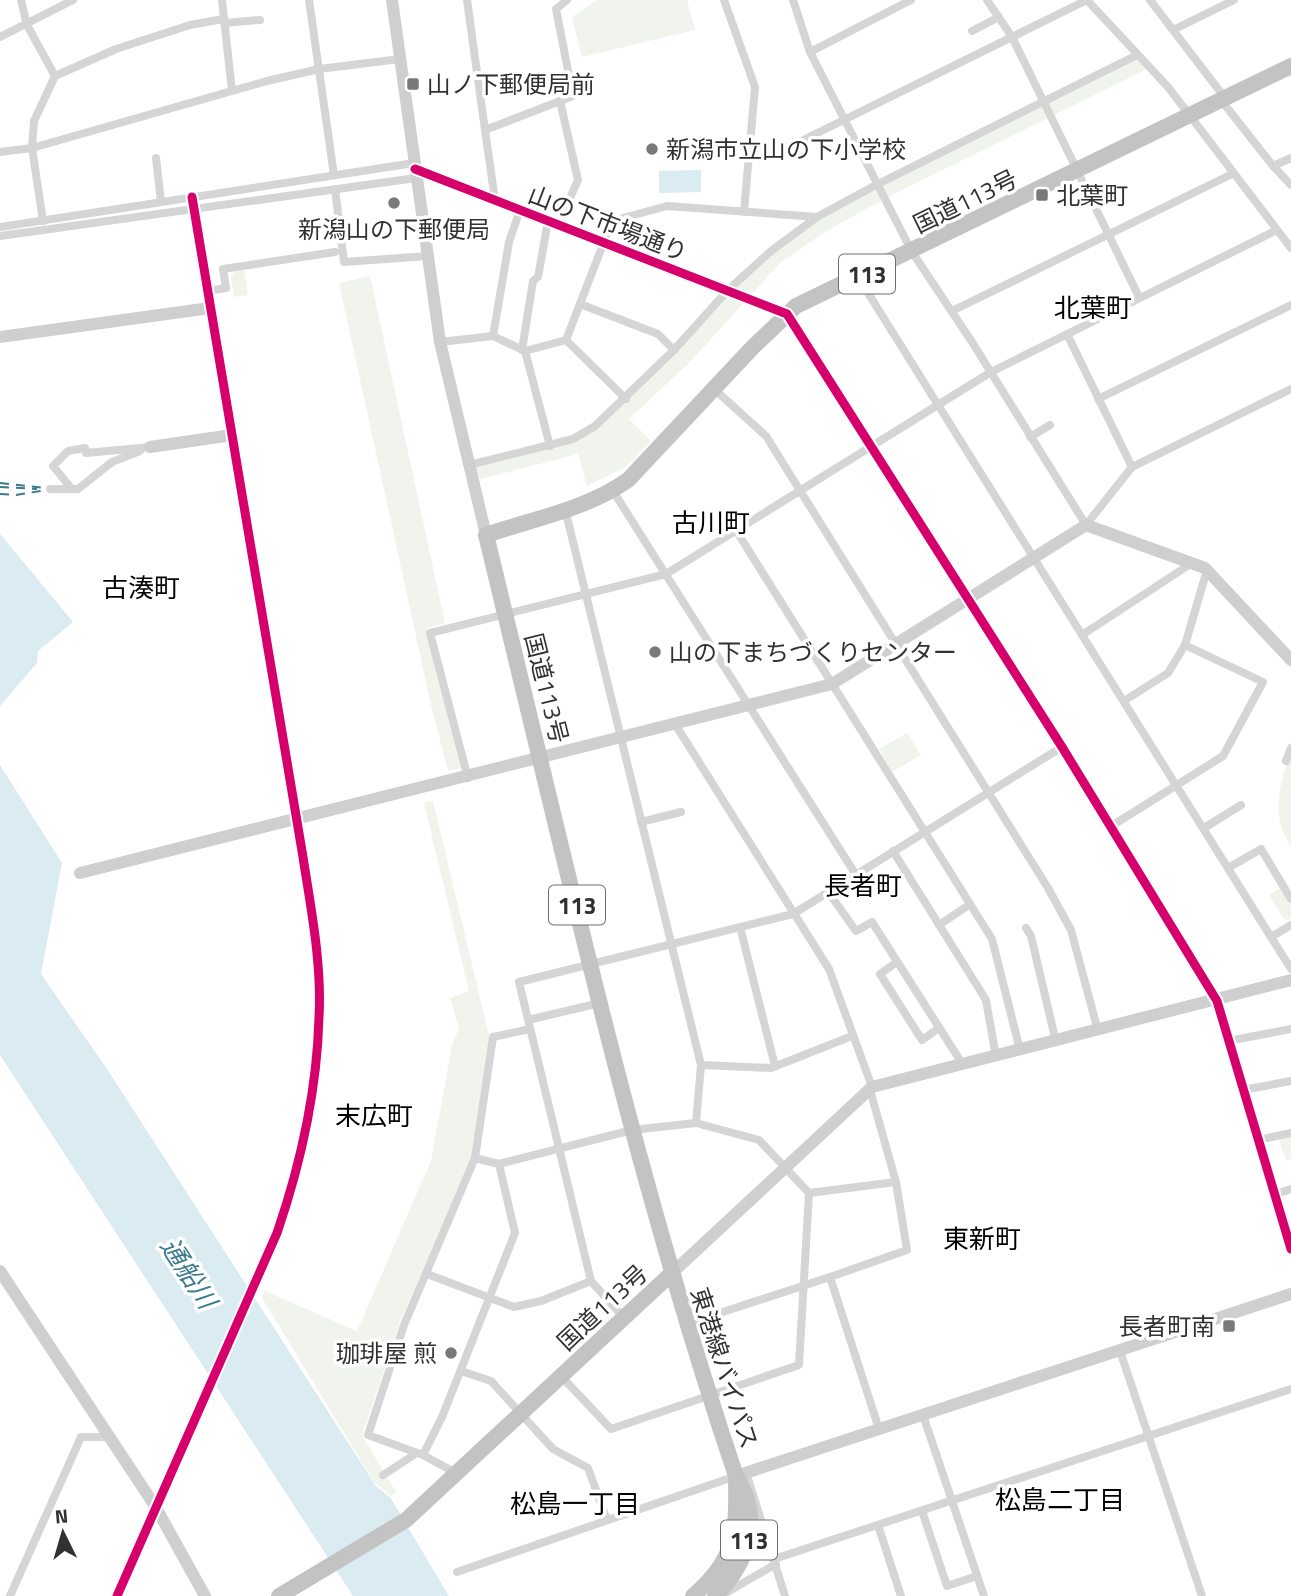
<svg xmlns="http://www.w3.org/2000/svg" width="1291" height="1596" viewBox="0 0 1291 1596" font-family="'Titillium Web','Noto Sans JP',sans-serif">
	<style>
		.green { fill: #f1f4ec }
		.water { fill: #daebf1 }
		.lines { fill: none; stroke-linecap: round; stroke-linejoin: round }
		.ferry { stroke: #3c7a8d; stroke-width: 2; stroke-dasharray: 9 7; stroke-linecap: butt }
		.street { stroke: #d5d5d5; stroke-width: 8 }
		.secondary { stroke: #cfcfcf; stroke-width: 12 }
		.highway { stroke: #c3c3c3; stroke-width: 16 }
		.cycleway-casing { stroke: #fff; stroke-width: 13 }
		.cycleway { stroke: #d6006c; stroke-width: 9 }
		.poi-dot { fill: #797979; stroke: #fff; stroke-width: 2.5 }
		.labels { text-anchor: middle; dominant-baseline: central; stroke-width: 7; stroke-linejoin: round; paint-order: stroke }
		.shield { fill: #fff; stroke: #6f6f6f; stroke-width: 2 }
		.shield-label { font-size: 23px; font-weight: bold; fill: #313131 }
		.poi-label { font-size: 24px; fill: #313131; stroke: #fff; text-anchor: start }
		.street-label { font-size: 24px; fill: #313131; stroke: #fff }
		.neighbourhood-label { font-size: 26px; fill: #000; stroke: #fff }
		.water-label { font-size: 26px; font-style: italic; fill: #3c7a8d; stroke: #fff }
	</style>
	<rect width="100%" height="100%" fill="#fff"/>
	<g class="green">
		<polygon points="597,0 687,0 695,30 582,57 572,17"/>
		<polygon points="1137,55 1147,69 882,200 825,232 781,262 689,363 629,419 651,441 624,468 587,486 578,454 473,481 469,465 550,446 595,426 728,290 817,217"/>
		<polygon points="244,270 248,295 234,297 231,277 234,272"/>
		<polygon points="370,276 445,623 427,628 462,768 448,771 431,705 339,283"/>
		<polygon points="907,733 921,755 892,772 879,749"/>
		<path d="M1291,754V847C1271,817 1278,786 1291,754Z"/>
		<polygon points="433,801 490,1040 471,1160 400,1322 363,1432 364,1439 396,1492 391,1496 374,1482 262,1298 265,1291 357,1331 431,1161 452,1045 459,1029 450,998 469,991 424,803"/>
		<polygon points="1280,888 1291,906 1291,918 1285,921 1269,895"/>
		<polygon points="1291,1136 1291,1159 1286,1160 1278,1138"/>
	</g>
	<g class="water">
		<polygon points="701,170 701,192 659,193 659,171"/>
		<polygon points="0,534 73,622 38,651 37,663 0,706"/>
		<polygon points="0,765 62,863 41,974 107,1069 376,1486 390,1497 449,1596 353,1596 0,1055"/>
	</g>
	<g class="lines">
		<g class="ferry">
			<polyline points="0,483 46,488"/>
			<polyline points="0,487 37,489"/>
			<polyline points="0,494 16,495 46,490"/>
		</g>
		<g class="street">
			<polyline points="21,0 27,25 55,76"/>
			<polyline points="222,0 232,91"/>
			<polyline points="309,0 334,175"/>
			<polyline points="467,0 485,130"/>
			<polyline points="724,0 755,87 744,212"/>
			<polyline points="793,0 810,52 912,252 972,342 1086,525 1132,467 1291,389"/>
			<polyline points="987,0 1012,37 1139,297"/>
			<polyline points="1087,0 1168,87 1291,248"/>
			<polyline points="1150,0 1225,98"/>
			<polyline points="224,23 260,20"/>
			<polyline points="1175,29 1234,0"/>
			<polyline points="972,31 999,17"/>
			<polyline points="0,37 73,0"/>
			<polyline points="810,52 911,0"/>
			<polyline points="1221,100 1273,166"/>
			<polyline points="750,144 789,147 1087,0"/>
			<polyline points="0,152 32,148 267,81 319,69 400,59"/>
			<polyline points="156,158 161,202"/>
			<polyline points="1291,158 1273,166 1291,185"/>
			<polyline points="335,189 344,262 428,256"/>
			<polyline points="495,200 485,130 573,96 556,9 567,0"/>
			<polyline points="43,221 32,148 34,121 55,76 116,49 190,25 223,19"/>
			<polyline points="558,225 578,180 560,101"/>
			<polyline points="0,227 414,163"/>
			<polyline points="0,236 416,178"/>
			<polyline points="858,277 1291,969"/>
			<polyline points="208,291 226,288 223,269 335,252"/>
			<polyline points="580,304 658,334 674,350"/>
			<polyline points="952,311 1232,174"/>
			<polyline points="1067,334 1132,467"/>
			<polyline points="493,336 509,242 520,210"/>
			<polyline points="566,340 626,399"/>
			<polyline points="440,342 493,336 525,351 566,340 612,221 667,206 817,217"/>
			<polyline points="522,350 533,281 538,277 548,221"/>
			<polyline points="525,351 550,446"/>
			<polyline points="714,389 766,436 1048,888 1071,930 1098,1031"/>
			<polyline points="1098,399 1291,305"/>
			<polyline points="1030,437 1050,425"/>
			<polyline points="469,465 573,439 595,426 674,350 728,290 771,251 817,217 876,185 1137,55"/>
			<polyline points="50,489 78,489 112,462 140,451"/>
			<polyline points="72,489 53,466 68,451 85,448 86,453 150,447"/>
			<polyline points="613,491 856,875"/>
			<polyline points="565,509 701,1065 696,1123"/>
			<polyline points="737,532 992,939 1020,1050"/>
			<polyline points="1082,635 1192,563"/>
			<polyline points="1124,701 1168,673 1185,645 1207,570"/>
			<polyline points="675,724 829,969 872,1087"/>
			<polyline points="1286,761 1291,748"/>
			<polyline points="468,778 430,633 666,574 991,372 1277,230"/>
			<polyline points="641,822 681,812"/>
			<polyline points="1110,827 1223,756 1263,682 1185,645"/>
			<polyline points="1204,828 1241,805"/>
			<polyline points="893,851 986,1000 996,1057"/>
			<polyline points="1228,868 1261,849 1291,899"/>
			<polyline points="829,893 856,931 872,922 963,1065"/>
			<polyline points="939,925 969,905"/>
			<polyline points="740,927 775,1066"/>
			<polyline points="1026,928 1031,936 1056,1042"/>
			<polyline points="1271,937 1291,925"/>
			<polyline points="897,962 880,974 922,1040 939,1028"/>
			<polyline points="528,1020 600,1003"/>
			<polyline points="1228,1041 1291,1029"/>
			<polyline points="701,1065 771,1068 852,1036"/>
			<polyline points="870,1090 896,1182 907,1250 830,1277 879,1429"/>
			<polyline points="1243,1090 1291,1081"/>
			<polyline points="1258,1140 1291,1133"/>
			<polyline points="475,1158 499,1164 632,1130 696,1123 759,1140 809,1193 799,1365 611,1429 561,1376"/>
			<polyline points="809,1193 896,1182"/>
			<polyline points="1273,1195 1291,1189"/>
			<polyline points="427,1274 514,1307 541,1301 591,1281"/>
			<polyline points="624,1318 591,1281 519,982 793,914 1062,747"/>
			<polyline points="686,1324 830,1277"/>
			<polyline points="1120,1351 1202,1596"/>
			<polyline points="461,1371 491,1381 553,1449 588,1468 607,1520"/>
			<polyline points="923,1415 984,1596"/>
			<polyline points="423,1455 442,1417 515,1233 499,1164"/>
			<polyline points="456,1473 423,1455 368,1435 404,1325 475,1158 493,1037 530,1029"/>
			<polyline points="383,1475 417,1453"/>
			<polyline points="922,1511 947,1586 977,1576"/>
			<polyline points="878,1525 901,1596"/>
			<polyline points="774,1559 1291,1389"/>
			<polyline points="457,1572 736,1476 748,1479 785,1596"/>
			<polyline points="724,1594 776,1564"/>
			<polyline points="10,1596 81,1437 110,1437"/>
		</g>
		<g class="secondary">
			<polyline points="392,0 440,342 486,535"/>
			<polyline points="415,169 787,314 1062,747 1217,1001 1291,1249"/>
			<polyline points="0,337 210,308"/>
			<polyline points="150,447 232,435"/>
			<polyline points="80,873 832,684 1086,525 1205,568 1291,660"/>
			<polyline points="0,1271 155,1506 205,1596"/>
			<polyline points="671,1274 872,1087 1291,980"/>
			<polyline points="736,1476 1291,1294"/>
			<path d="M117,1596L277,1233C301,1163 317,1092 319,1017C322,964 311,909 303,857L192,197"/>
		</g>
		<g class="highway">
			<polyline points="279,1596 406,1520 671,1274"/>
			<path d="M693,1596C736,1559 737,1532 736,1479"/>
			<path d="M715,1596C749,1562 763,1519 736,1476C632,1168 563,850 486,535C533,519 587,509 628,480L752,348L796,306L1291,66"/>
		</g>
		<g class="cycleway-casing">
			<g id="cycleway">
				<polyline points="415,169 787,314 1062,747 1217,1001 1291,1249"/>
				<path d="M117,1596L277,1233C301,1163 317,1092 319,1017C322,964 311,909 303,857L192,197"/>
			</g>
		</g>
		<use href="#cycleway" class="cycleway"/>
	</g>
	<g class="poi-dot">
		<rect x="406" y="77" width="14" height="14" rx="3.5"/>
		<circle cx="652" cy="149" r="7"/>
		<rect x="1035" y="188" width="14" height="14" rx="3.5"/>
		<circle cx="394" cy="203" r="7"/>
		<circle cx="655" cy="652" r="7"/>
		<rect x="1222" y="1319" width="14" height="14" rx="3.5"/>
		<circle cx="451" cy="1353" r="7"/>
	</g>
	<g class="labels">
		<g class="shield">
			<rect x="839" y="254.5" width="56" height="39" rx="5"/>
			<rect x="549" y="885.5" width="56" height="39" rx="5"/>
			<rect x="721" y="1520.5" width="56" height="39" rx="5"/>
		</g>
		<g class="shield-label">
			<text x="867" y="274">113</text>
			<text x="577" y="905">113</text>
			<text x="749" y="1540">113</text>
		</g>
		<g class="poi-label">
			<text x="427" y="84">山ノ下郵便局前</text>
			<text x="666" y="149">新潟市立山の下小学校</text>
			<text x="1056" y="195">北葉町</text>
			<text x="394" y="229" text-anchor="middle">新潟山の下郵便局</text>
			<text x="669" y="652">山の下まちづくりセンター</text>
			<text x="1215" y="1326" text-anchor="end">長者町南</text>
			<text x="437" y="1353" text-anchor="end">珈琲屋 煎</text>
		</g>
		<g class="street-label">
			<text transform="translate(965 201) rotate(-26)">国道113号</text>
			<text transform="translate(608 223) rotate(21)">山の下市場通り</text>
			<text transform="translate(547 688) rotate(76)">国道113号</text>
			<text transform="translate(602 1307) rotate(-43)">国道113号</text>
			<text transform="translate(725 1368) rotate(72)">東港線バイパス</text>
		</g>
		<g class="neighbourhood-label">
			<text x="1093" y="307">北葉町</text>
			<text x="711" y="522">古川町</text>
			<text x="141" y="587">古湊町</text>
			<text x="863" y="885">長者町</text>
			<text x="374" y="1115">末広町</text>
			<text x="982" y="1238">東新町</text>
			<text x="1060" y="1499">松島二丁目</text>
			<text x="575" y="1503">松島一丁目</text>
		</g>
		<g class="water-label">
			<text transform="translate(189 1273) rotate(57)">通船川</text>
		</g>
	</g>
	<g transform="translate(63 1533) rotate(355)" stroke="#ffffff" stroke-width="5" paint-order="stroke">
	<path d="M0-5L12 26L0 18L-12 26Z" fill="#313131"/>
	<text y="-10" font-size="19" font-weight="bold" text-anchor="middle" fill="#313131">N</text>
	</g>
</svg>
